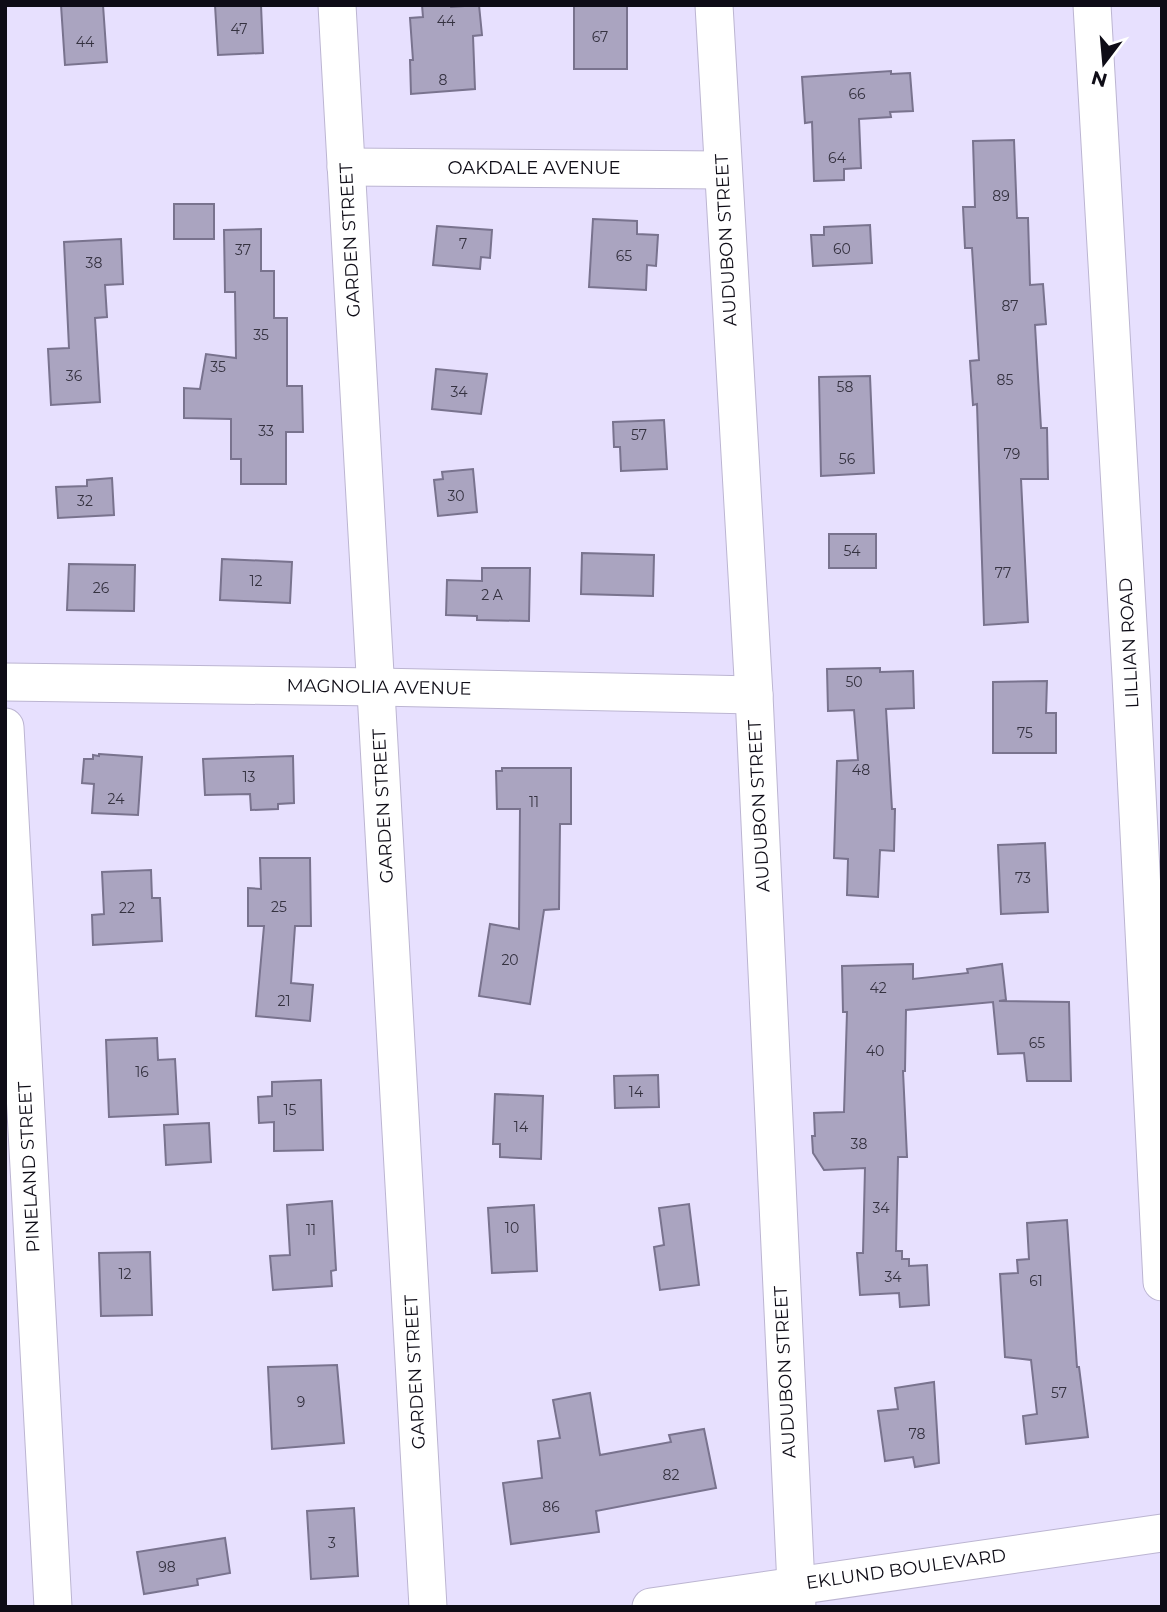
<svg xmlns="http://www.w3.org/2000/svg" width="1167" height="1612" viewBox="0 0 1167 1612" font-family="Montserrat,sans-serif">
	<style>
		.building { fill: #aaa4c0; stroke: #79738e; stroke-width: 2 }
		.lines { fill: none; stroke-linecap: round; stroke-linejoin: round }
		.minor-casing { stroke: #bcb5d2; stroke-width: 39 }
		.minor { stroke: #fff; stroke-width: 37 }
		.labels { text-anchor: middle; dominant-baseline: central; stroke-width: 5; stroke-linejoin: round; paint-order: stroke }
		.number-label { font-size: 14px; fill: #353240 }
		.street-label { font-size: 18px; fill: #0e0c16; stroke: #fff }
	</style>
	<rect width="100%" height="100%" fill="#e7e0fe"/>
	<g class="building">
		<polygon points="61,5 103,5 107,62 65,65"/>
		<polygon points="215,5 261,5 263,53 218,55"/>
		<polygon points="422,5 450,5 451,7 479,5 482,35 473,36 475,89 411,94 410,60 413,60 410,18 423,17"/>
		<rect x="574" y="5" width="53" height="64"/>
		<polygon points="891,71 891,74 910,73 913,111 890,112 891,117 859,119 861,168 844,169 844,180 814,181 812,122 805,123 802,77"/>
		<polygon points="1014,140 1017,218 1028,218 1030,285 1043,284 1046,324 1035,325 1041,428 1047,428 1048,479 1021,479 1028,622 984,625 977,404 973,405 970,361 979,360 972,248 965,248 963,207 975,207 973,141"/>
		<rect x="174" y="204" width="40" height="35"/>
		<polygon points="593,219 637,221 637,234 658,235 656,266 647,265 646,290 589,287"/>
		<polygon points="870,225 872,263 813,266 811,235 824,235 824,227"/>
		<polygon points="437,226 492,230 490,258 481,257 480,269 433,265"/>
		<polygon points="261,229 261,271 274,271 274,318 287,318 287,386 302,386 303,432 286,432 286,484 241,484 241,459 231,459 231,419 184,418 184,388 200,389 206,354 236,358 235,292 225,292 224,230"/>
		<polygon points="121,239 123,284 105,285 107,317 95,318 100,402 51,405 48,349 69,348 64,242"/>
		<polygon points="436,369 487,374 481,414 432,409"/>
		<polygon points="870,376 874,473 821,476 819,377"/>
		<polygon points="664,420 667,469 621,471 620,447 614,447 613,422"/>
		<polygon points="473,469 477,512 438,516 434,480 443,479 442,472"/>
		<polygon points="112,478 114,515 58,518 56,487 87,486 87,480"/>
		<rect x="829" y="534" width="47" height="34"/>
		<polygon points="582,553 654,555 653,596 581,594"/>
		<polygon points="222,559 292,562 290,603 220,600"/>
		<polygon points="69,564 135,565 134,611 67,610"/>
		<polygon points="482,568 530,568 529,621 477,620 477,616 446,615 447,580 482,581"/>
		<polygon points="880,668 880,672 913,671 914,708 886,709 892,809 895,809 894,851 880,850 878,897 847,895 848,859 834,858 837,761 858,760 854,710 828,711 827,669"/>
		<polygon points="1047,681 1046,713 1056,713 1056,753 993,753 993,682"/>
		<polygon points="99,754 142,757 138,815 92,813 94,784 82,783 84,759 93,759 93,755 99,756"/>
		<polygon points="293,756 294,803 278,804 278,809 251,810 250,794 205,795 203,759"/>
		<polygon points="502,768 571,768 571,824 560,824 559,909 544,910 530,1004 479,996 490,924 519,929 520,809 497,809 496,771 502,771"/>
		<polygon points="1045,843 1048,912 1001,914 998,845"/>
		<polygon points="260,858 310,858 311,926 295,926 291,983 313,985 310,1021 256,1016 264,926 248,926 248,888 261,889"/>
		<polygon points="151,870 152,898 160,898 162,941 93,945 92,915 104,914 102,872"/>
		<polygon points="913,964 913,979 968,973 967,969 1002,964 1006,1000 999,1001 1069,1002 1071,1081 1027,1081 1024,1053 998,1054 993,1002 906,1010 905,1071 903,1071 907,1157 898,1157 896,1251 902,1251 902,1259 909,1259 909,1266 927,1265 929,1305 900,1307 899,1293 860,1295 857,1253 863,1253 865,1168 824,1170 813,1153 812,1136 815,1136 814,1113 844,1112 847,1012 843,1012 842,966"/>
		<polygon points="157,1038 158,1060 175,1059 178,1114 109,1117 106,1040"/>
		<polygon points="658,1075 659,1107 615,1108 614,1076"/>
		<polygon points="321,1080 323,1150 274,1151 274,1122 259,1123 258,1097 272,1096 272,1082"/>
		<polygon points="495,1094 543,1096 541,1159 500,1157 500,1144 493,1144"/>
		<polygon points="209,1123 211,1162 166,1165 164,1125"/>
		<polygon points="332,1201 336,1270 331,1271 332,1286 273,1290 270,1256 290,1255 287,1205"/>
		<polygon points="689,1204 699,1285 660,1290 654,1247 664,1245 659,1208"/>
		<polygon points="534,1205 537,1271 492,1273 488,1208"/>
		<polygon points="1067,1220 1077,1367 1079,1367 1088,1437 1026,1444 1023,1416 1037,1414 1031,1360 1005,1357 1000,1274 1018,1273 1017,1260 1029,1259 1027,1223"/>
		<polygon points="150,1252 152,1315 101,1316 99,1253"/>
		<polygon points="337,1365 344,1443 272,1449 268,1367"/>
		<polygon points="934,1382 939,1463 915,1467 913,1457 885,1461 878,1411 898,1409 895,1388"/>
		<polygon points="590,1393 600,1455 671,1442 669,1435 704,1429 716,1488 596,1511 599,1532 511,1544 503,1483 542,1478 538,1441 560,1438 553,1400"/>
		<polygon points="354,1508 358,1576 311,1579 307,1511"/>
		<polygon points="225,1538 230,1573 197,1579 198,1585 144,1594 137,1552"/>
	</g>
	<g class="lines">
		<g class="minor-casing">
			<g id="minor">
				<polyline points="337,5 428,1607"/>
				<polyline points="714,5 754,695 797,1607"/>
				<polyline points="1092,5 1131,676 1162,1282"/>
				<polyline points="346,167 722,170"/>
				<polyline points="5,682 377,687 754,695"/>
				<polyline points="5,727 53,1607"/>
				<polyline points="651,1607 1162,1533"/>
			</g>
		</g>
		<use href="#minor" class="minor"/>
	</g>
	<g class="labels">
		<g class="number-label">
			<text x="446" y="21">44</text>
			<text x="239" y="29">47</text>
			<text x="600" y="37">67</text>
			<text x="85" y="42">44</text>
			<text x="443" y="80">8</text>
			<text x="857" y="94">66</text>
			<text x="837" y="158">64</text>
			<text x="1001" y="196">89</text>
			<text x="463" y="244">7</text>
			<text x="842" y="249">60</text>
			<text x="243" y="250">37</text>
			<text x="624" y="256">65</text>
			<text x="94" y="263">38</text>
			<text x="1010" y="306">87</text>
			<text x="261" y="335">35</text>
			<text x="218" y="367">35</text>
			<text x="74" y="376">36</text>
			<text x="1005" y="380">85</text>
			<text x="845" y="387">58</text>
			<text x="459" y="392">34</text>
			<text x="266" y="431">33</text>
			<text x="639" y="435">57</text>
			<text x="1012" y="454">79</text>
			<text x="847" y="459">56</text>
			<text x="456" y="496">30</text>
			<text x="85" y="501">32</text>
			<text x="852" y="551">54</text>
			<text x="1003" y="573">77</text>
			<text x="256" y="581">12</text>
			<text x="101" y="588">26</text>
			<text x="492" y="595">2 A</text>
			<text x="854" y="682">50</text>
			<text x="1025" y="733">75</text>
			<text x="861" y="770">48</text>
			<text x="249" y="777">13</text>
			<text x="116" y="799">24</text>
			<text x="534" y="802">11</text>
			<text x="1023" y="878">73</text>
			<text x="279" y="907">25</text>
			<text x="127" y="908">22</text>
			<text x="510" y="960">20</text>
			<text x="878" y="988">42</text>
			<text x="284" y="1001">21</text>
			<text x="1037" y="1043">65</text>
			<text x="875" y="1051">40</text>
			<text x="142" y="1072">16</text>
			<text x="636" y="1092">14</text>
			<text x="290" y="1110">15</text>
			<text x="521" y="1127">14</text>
			<text x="859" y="1144">38</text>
			<text x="881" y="1208">34</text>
			<text x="512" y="1228">10</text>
			<text x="311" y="1230">11</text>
			<text x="125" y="1274">12</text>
			<text x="893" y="1277">34</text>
			<text x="1036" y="1281">61</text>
			<text x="1059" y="1393">57</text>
			<text x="301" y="1402">9</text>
			<text x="917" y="1434">78</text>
			<text x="671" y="1475">82</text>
			<text x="551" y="1507">86</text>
			<text x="332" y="1543">3</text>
			<text x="167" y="1567">98</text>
		</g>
		<g class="street-label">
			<text x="534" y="168">OAKDALE AVENUE</text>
			<text transform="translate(350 240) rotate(-93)">GARDEN STREET</text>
			<text transform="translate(726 240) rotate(-93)">AUDUBON STREET</text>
			<text transform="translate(1129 643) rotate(-93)">LILLIAN ROAD</text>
			<text transform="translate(379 687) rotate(1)">MAGNOLIA AVENUE</text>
			<text transform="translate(383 806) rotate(-93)">GARDEN STREET</text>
			<text transform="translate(759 806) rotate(-93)">AUDUBON STREET</text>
			<text transform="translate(29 1167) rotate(-93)">PINELAND STREET</text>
			<text transform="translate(415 1372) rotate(-93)">GARDEN STREET</text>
			<text transform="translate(785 1372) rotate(-93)">AUDUBON STREET</text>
			<text transform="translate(906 1569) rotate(-8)">EKLUND BOULEVARD</text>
		</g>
	</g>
	<rect width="1167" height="1612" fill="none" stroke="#0e0c16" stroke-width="14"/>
	<g transform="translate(1104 63) rotate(196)" stroke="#ffffff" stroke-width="5" paint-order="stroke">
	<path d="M0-5L12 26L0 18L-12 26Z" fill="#0e0c16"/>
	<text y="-10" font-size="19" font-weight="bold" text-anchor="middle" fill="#0e0c16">N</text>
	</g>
</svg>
